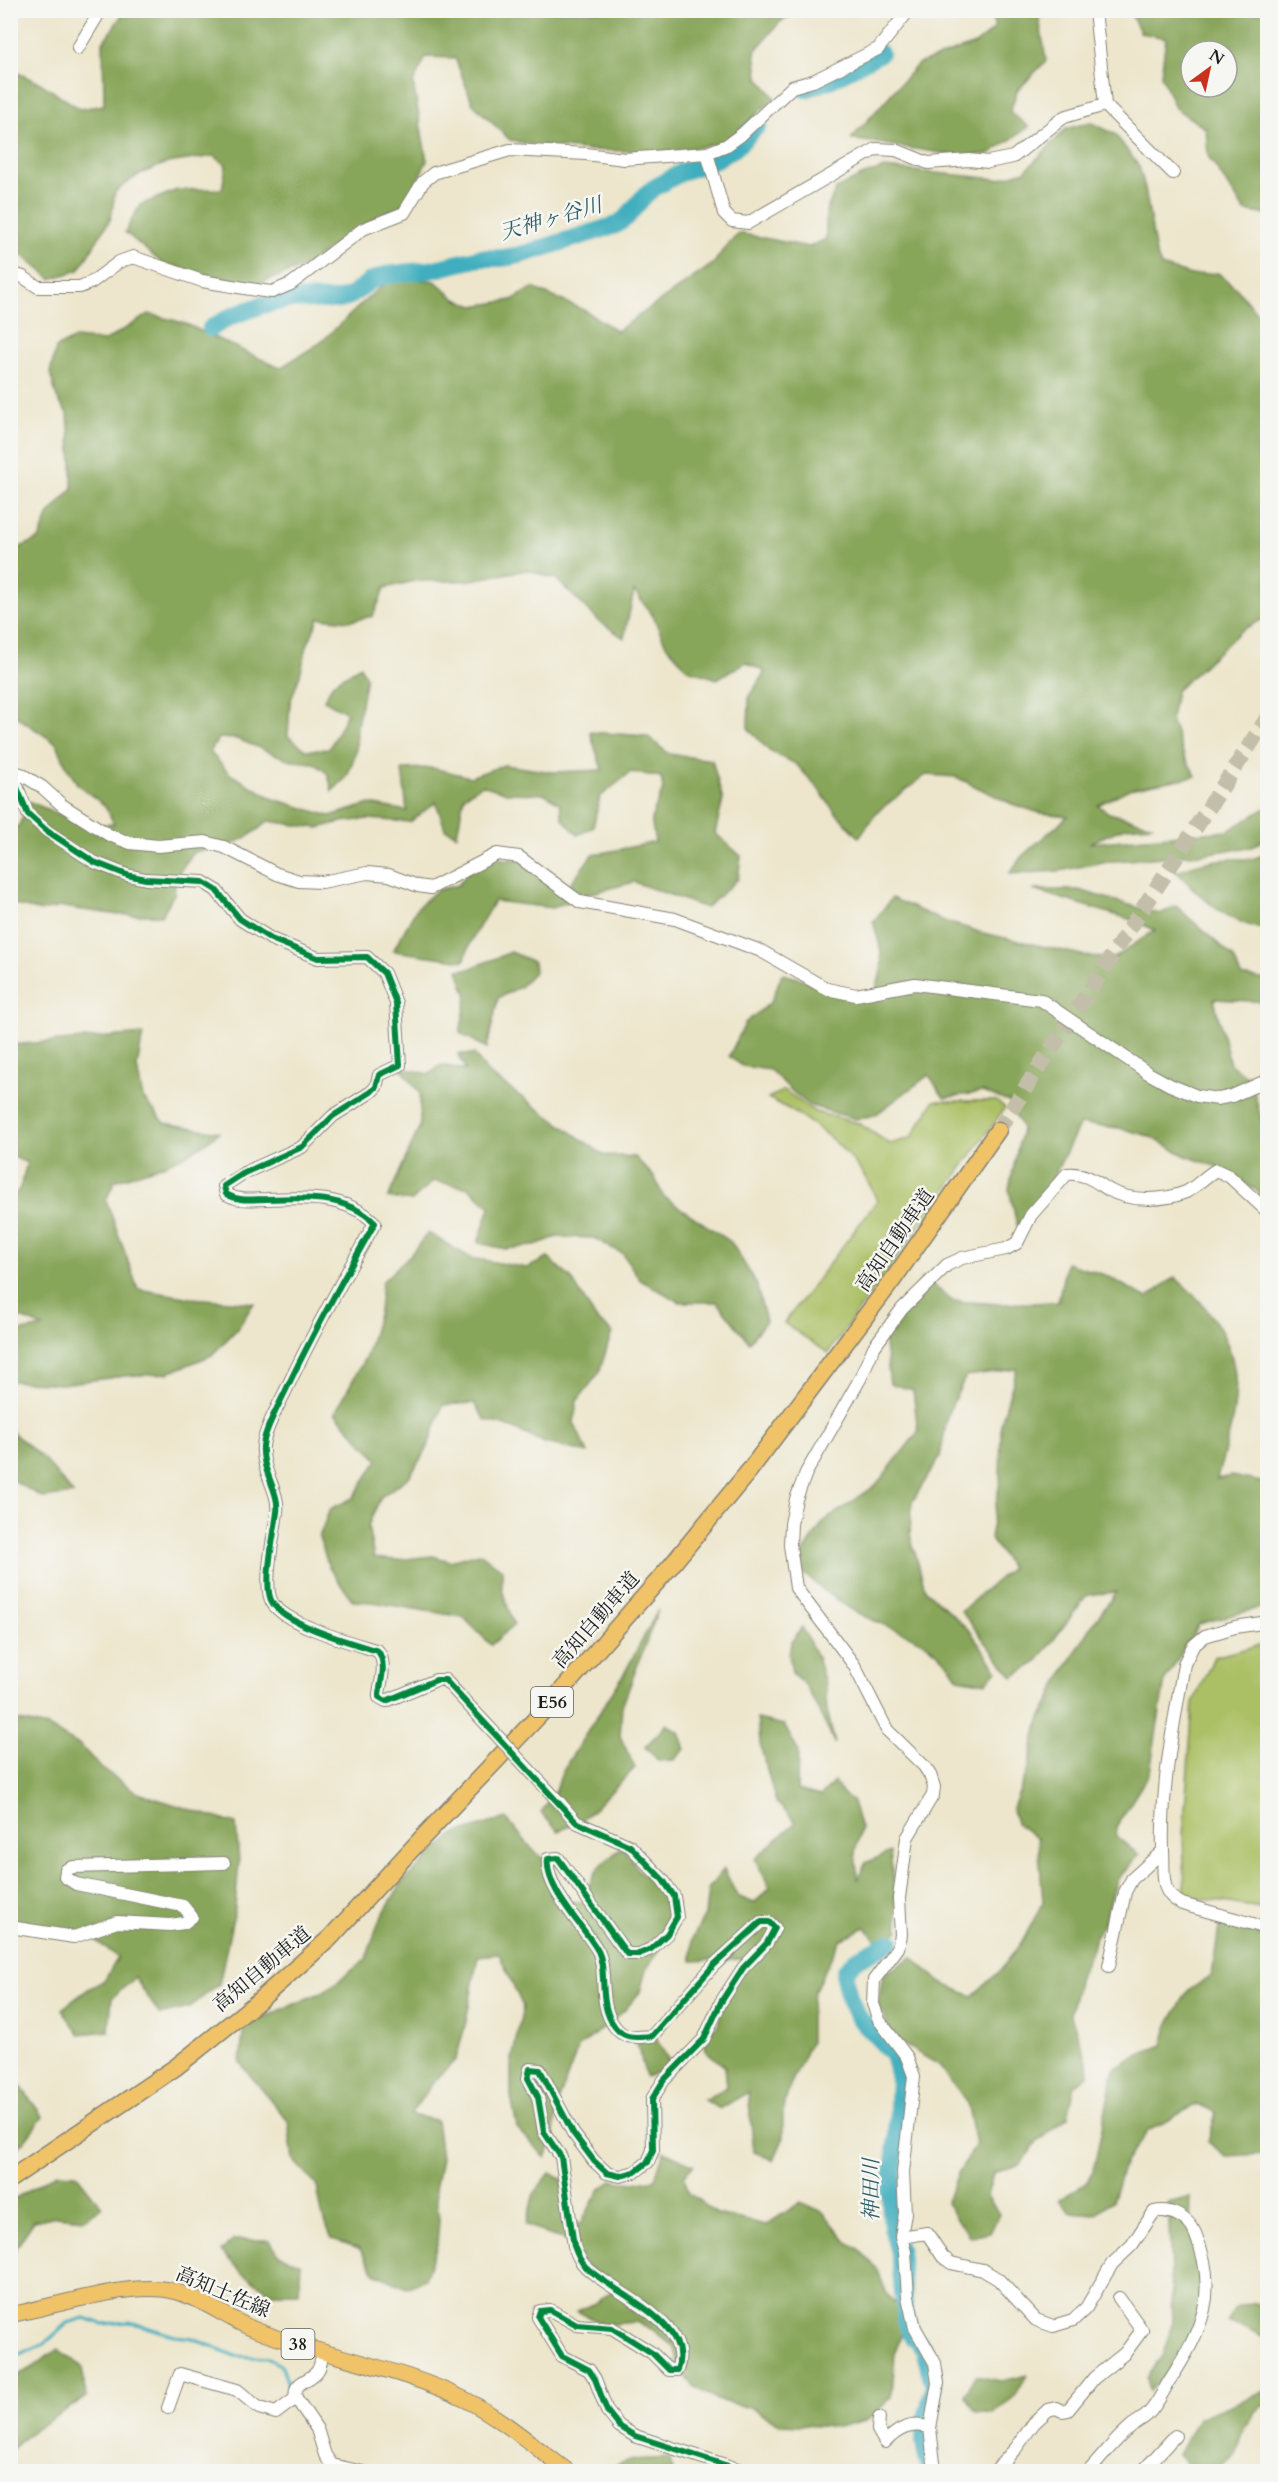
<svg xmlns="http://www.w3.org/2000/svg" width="1278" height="2482" viewBox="0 0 1278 2482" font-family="Cardo,'Noto Serif JP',serif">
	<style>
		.green { fill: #abc065; stroke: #646e40; stroke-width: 1.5 }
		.forest { fill: #88a65a; stroke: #52613b; stroke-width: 1.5; fill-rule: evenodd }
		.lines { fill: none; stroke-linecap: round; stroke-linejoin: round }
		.stream { stroke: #40aebe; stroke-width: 3 }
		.river { stroke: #40aebe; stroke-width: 18 }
		.highway-tunnel { stroke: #c3bea9; stroke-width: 16; stroke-dasharray: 16 8; stroke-linecap: butt }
		.minor-casing { stroke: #848174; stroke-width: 14 }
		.major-casing { stroke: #848174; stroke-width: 17 }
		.highway-casing { stroke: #848174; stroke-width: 19 }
		.minor { stroke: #fff; stroke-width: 12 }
		.major { stroke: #f1c369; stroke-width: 15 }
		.highway { stroke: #f1c369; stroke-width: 16 }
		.minor-bridge-casing { stroke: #848174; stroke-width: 14; stroke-linecap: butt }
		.minor-bridge { stroke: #fff; stroke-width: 12 }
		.cycleway-casing { stroke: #f6f6f2; stroke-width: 10 }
		.cycleway { stroke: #00873e; stroke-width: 6 }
		.labels { text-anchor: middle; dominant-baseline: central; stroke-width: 5; stroke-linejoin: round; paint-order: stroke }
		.shield { fill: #f6f6f2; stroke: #5d5d5c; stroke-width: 1.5 }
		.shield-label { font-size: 18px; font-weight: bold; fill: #1c1c1c }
		.street-label { font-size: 20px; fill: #1c1c1c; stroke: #f6f6f2 }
		.water-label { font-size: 21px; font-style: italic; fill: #2c5e65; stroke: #f6f6f2 }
	</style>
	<rect width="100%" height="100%" fill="#f6f6f2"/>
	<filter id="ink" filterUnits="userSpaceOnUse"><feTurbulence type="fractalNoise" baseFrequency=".0167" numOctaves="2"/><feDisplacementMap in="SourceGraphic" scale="12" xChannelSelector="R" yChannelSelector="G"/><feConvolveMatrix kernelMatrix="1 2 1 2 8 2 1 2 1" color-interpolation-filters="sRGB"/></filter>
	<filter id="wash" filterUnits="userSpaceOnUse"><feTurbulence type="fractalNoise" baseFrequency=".008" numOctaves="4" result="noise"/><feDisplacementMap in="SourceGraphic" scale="24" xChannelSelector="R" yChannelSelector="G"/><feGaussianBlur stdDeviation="1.35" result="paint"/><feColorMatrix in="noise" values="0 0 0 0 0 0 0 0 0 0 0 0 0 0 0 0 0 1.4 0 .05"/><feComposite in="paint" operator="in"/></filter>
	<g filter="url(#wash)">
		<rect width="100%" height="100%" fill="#ede6cc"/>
		<g class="green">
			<path d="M784,1090L815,1112L858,1123L890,1144L911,1138L934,1101H996L1005,1108L828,1353L784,1323L877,1201C859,1153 812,1120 768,1098Z"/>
			<polygon points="1267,1643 1267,1909 1185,1896 1183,1835 1193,1703 1214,1657"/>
		</g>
		<g class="forest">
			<path d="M1198,10L1267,13V215L1245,211L1208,156L1206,129L1175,108L1161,75L1166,38L1141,33L1129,11ZM1191,51H1227V87H1191Z"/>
			<polygon points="125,11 799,11 780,22 755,51 758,76 775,98 725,142 676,152 583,150 535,145 510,140 473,104 455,58 426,57 413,83 427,161 405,205 376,217 302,268 252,286 162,263 125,232 140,205 177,190 222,189 226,165 214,156 167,163 140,174 115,192 111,218 79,270 51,279 21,254 17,218 11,202 11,70 40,83 80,109 104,105 103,42"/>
			<polygon points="994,11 1038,11 1046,61 1017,91 1010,112 1029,127 989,154 960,156 851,139 918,64 975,44 994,29"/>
			<path d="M1090,122L1115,134L1139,166L1145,188L1156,254L1161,266L1191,275L1218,273L1237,289L1255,311L1267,318V617L1242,630L1176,691L1171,719L1184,756L1196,776L1129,789L1098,805L1109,813L1153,825L1126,827L1089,843L1228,831L1267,807V837L1252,847L1200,854L1103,862L1060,871L1009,874L1022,856L1068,816L1040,813L1012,804L956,777L926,775L878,811L859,837L835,812L817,787L796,764L769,751L748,728L749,696L765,672L746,662L717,679L688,669L666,645L653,616L634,591L624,638L600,622L556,579L527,570L465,581H414L385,588L373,616L349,621L319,618L307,646L300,675L290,703L288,736L306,750L329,749L347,713L324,700L333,683L360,666L366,677L357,726L356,752L347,777L332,791L328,774L314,763L292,761L237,739L219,738L210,752L230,774L274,799L330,816L370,804L407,811L402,769L433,768L470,777L504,765L553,772L602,770L590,732L647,736L669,754L712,760L723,800L715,833L741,856L738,879L706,908L634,882L585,895L552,908L494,901L471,941L464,961L393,951L417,908L437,890L458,885L480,857L520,860L564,892L592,855L655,842L651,819L663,789L661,777L631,772L600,797L593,827L578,835L562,818L560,804L545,794L507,793L482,785L464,796L457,835L445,829L436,802L410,822L368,819L342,822L318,828L268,821C242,845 228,846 194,852L176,876L174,894L162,915H119L62,907L41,911L11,904V832L19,825L30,802L88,826L114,824L105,806L78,785L67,768L57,744L11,713V546L18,548L39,539L49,514L72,489V463L68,415L57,398L50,373L56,348L75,338L105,341L149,314L184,323L280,368L320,343L373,293L394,277L435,281L456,299L474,306L512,300L533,288L586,311L617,331L714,263L723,250L739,233L809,247L826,239V211L836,189L859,177L884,168L998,179L1025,171L1066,129Z"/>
			<path d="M1267,853V930C1229,924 1203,900 1177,872C1192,864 1212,860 1230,859C1248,858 1249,862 1267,853Z"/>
			<path d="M1033,890H1079L1160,914L1176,906L1234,958L1241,976L1267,980V1002L1214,999L1230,1064L1251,1079L1264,1130L1267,1132V1203L1256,1190L1218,1167L1186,1156L1149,1136L1119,1128L1080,1124L1039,1206L1017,1225L1009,1189L1022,1128L1009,1102L983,1092L944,1098L929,1075L875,1115L856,1119L811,1106L795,1094L770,1070L742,1066L729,1056L746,1022L771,1002L782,974L838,988L871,1001C886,968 884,956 873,922L892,898L941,920L983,933L1091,957L1114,958L1155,930L1129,919Z"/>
			<polygon points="511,952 534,962 535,971 520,987 498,998 487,1048 460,1033 467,997 458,970 469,969"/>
			<path d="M143,1034L137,1067L143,1098L165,1123L219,1132C189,1160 153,1168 115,1181L106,1200L138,1289L191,1298L254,1303L238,1328L212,1355L168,1373L124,1376L62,1384L11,1381V1333L43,1327L11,1314V1199L20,1188L27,1163L11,1156V1045Z"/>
			<polygon points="458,1054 474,1054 489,1074 604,1155 635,1157 655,1178 663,1196 731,1242 756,1283 766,1321 749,1342 717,1302 680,1302 640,1280 623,1254 594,1238 557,1237 532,1246 505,1249 478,1243 490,1207 469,1188 433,1181 412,1201 388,1198 420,1126 420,1093 401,1068 430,1074 441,1065 466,1070"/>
			<polygon points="428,1233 471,1258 527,1268 548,1258 571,1278 596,1319 612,1332 599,1373 577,1401 574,1423 588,1453 545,1443 512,1428 485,1420 474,1403 443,1405 427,1449 409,1477 381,1497 368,1526 374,1558 397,1560 433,1556 450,1561 479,1553 502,1569 502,1589 514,1625 491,1645 463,1617 372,1602 353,1601 329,1568 319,1537 330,1509 353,1498 378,1460 335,1413 367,1354 379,1311 382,1282 410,1255"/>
			<path d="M1066,1263L1105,1275L1147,1298L1175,1277C1184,1286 1195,1295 1204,1306C1253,1365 1235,1413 1217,1479L1231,1476L1267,1483V1606L1199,1624L1165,1680L1150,1772L1116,1827L1117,1837L1139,1855L1117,1880L1103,1925L1096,1933L1092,1949L1080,1974L1070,2013L1088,2064L1089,2074L1075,2085L1068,2117L1036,2143L1021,2164L993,2173L987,2196L999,2214L990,2233L970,2237L946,2203L959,2171L976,2145L967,2102L939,2065L896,2040L878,2005L883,1975L912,1957L941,1983L972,1996L1000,1971L1023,1940L1043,1902L1038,1839L1016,1823L1012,1810L1029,1767L1037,1727L1064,1671L1093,1624L1116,1592L1087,1595L1037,1662L1013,1677L961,1611L1011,1568L990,1538L1000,1481L1001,1423L1017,1369L966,1376L948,1413L940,1457L912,1502L910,1534L925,1589L971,1632L997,1670L986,1683L958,1678C931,1633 896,1634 854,1611C832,1598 814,1583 795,1566L823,1522L876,1485L918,1432L913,1390L890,1384L884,1338L923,1277L953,1301L999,1304L1058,1302Z"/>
			<polygon points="11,1431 44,1459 73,1494 43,1498 11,1479"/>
			<polygon points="658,1610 622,1707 620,1736 635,1768 580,1822 558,1831 541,1813 556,1790 563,1770 624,1674"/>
			<polygon points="802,1627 817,1657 825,1684 827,1710 835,1744 806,1686 792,1673 789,1655 791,1642"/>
			<polygon points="11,1719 48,1727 81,1746 101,1768 138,1793 236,1824 239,1862 235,1908 219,1984 189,2008 160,2015 135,1978 112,1998 109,2031 79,2034 62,2009 87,1990 105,1980 118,1957 92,1938 53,1935 11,1925"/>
			<polygon points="757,1719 784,1725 798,1751 797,1790 821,1796 834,1782 842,1793 852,1800 861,1828 855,1852 858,1880 865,1863 890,1852 899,1931 881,1946 865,1927 840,1940 814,1992 810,2016 810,2043 788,2090 783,2113 783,2139 774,2160 754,2152 748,2092 720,2109 704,2100 727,2087 725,2067 706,2051 704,2035 718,2025 722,2007 743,1959 692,1961 692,1939 705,1915 708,1889 724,1869 737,1896 754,1903 770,1888 755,1859 796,1822 776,1802 761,1748"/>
			<polygon points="667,1724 679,1732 685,1749 674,1760 659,1761 645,1747"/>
			<path d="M506,1818L532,1849L550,1865L565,1902H584C593,1870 597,1867 623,1847L638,1870L658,1885L676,1904L658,1951L646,1970L640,1992L625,2010L578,2048L558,2102L553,2139L546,2158L517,2128L511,2097V2063L523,2007L499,1954L478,1956L466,2022L456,2059L431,2085L410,2115L436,2120L441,2158L435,2189L439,2220L437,2245L425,2279L407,2288L376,2274L359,2248L332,2239L322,2214L317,2186L293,2160L288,2121L240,2063L244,2026L327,1990L366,1959L379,1921L402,1882L455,1834Z"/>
			<polygon points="1220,1920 1252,1929 1267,1940 1268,2040 1265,2044 1268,2048 1267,2156 1267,2154 1226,2156 1208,2142 1216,2112 1197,2104 1148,2131 1125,2162 1112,2201 1095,2214 1070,2212 1059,2200 1086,2183 1093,2172 1114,2069 1140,2054 1163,2045 1169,2023 1188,1991 1212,1975"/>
			<polygon points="651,2030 672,2066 646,2077 637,2044"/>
			<polygon points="10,2077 17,2081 43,2117 24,2141 11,2154"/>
			<polygon points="664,2151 694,2165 684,2176 689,2193 717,2214 766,2225 801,2202 823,2212 848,2242 860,2250 877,2269 887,2294 895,2303 906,2325 895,2352 892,2397 869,2419 839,2427 780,2424 751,2408 716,2400 694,2386 680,2371 675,2348 653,2330 635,2322 603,2325 577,2311 596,2303 618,2286 593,2275 568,2240 548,2235 526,2224 534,2193 550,2173 563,2180 562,2218 580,2224 600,2189 612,2181 635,2183 655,2179"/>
			<polygon points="57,2173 76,2174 102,2207 85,2219 56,2216 34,2221 18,2245 11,2265 11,2201"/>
			<polygon points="1191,2197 1190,2224 1200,2263 1202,2296 1192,2330 1173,2366 1150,2391 1147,2378 1162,2357 1173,2321 1168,2203"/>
			<polygon points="234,2240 270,2240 279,2254 301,2264 299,2293 271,2293 241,2272 221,2251"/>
			<polygon points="1254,2302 1267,2307 1267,2339 1228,2321 1235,2308"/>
			<polygon points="58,2349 82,2367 86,2397 28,2434 11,2451 11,2379 31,2368"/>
			<polygon points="1027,2375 1015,2396 993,2414 976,2412 965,2394 976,2376 1001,2381"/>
			<polygon points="1267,2386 1267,2404 1255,2412 1243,2429 1235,2454 1215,2471 1193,2471 1178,2455 1198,2418 1264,2392"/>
			<polygon points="669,2458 673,2471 615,2471 612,2467 630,2460"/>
		</g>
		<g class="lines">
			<g class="stream">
				<polyline points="10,2352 17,2355 44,2344 68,2323 84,2318 103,2324 130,2322 175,2336 192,2338 235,2356 267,2358 282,2366 291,2395"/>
				<polyline points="299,2412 314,2437"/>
			</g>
			<g class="river">
				<polyline points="805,89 830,80 880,53"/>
				<polyline points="211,328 232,316 262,305 292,299 339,300 352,295 370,281 386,275 430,270 480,258 503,258 520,255 616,225 626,218 646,194 654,188 684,171 711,162 735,148 758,125"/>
				<polyline points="891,1942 855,1960 845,1971 844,1977 849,1997 857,2016 893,2054 899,2078 897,2136 890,2197 892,2227 899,2252 906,2320 913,2337 924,2349 934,2386 925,2423 924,2443 930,2472"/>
			</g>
		</g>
	</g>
	<g filter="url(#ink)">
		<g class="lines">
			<polyline class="highway-tunnel" points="998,1130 1268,717"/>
			<g class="minor-casing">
				<g id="minor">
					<polyline points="1095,10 1105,105 1173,173"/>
					<polyline points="78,48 101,10"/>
					<polyline points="707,153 724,213 732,221 748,223 876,149 896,150 928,163 969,160 988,162 1013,157 1064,117 1105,105"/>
					<polyline points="10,273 23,277 38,287 80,287 92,282 119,262 133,257 202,281 263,291 272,292 291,284 363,229 404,213 423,182 434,173 447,169 510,150 586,154 624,159 707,153 727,145 741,135 792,87 813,81 878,49 909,10"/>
					<polyline points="10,771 21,774 42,787 62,805 109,835 130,843 158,846 205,842 224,847 277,874 299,881 322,882 367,873 389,875 418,886 431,888 497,854 519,857 580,902 675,919 761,951 827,989 856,995 915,984 1041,1000 1148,1073 1170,1085 1197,1096 1218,1099 1232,1096 1268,1080"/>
					<path d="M11,771L28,814L47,831L94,862L127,875L146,879L203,882L216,890L240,919L271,939L318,958L367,957L384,973L396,1003L400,1065L379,1075L376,1087L371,1092L333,1116L302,1147L244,1173L224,1186L226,1194C240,1202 252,1199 267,1199C304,1197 347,1195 375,1223C343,1279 312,1334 285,1392C278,1406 264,1431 263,1446C261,1471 280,1492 277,1512C275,1531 262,1586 272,1602C285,1625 353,1643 378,1651C387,1664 381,1680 379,1694V1697L386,1701L436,1680H445"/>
					<path d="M1268,1622L1235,1627L1205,1636L1193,1646L1184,1664C1173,1728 1161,1785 1163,1851C1164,1863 1162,1878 1166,1888C1169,1896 1175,1900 1182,1904L1260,1926L1268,1931"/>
					<path d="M559,1802L576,1822L630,1846L663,1880L674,1896L677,1917L667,1934L651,1949L639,1954H627L558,1858L548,1859C544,1888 584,1926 598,1951C608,1971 597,2004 615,2027C625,2040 637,2037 652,2036L714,1965L761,1922H769L775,1928L767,1943L743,1968L721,2002L704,2039L664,2080L652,2099L653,2150L648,2162L635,2172L620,2176L607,2173L594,2161L573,2133L540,2070L530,2069L528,2078L538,2097L544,2132L561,2157L574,2246C577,2254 579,2260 585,2266C611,2293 695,2322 677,2370H669L652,2353L612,2328L577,2325L550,2310L540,2311L538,2317L562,2356L589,2370L595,2379L607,2411L619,2426L635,2436L747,2472"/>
					<polyline points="10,1927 74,1937 117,1922 170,1925 184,1923 192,1917 183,1906 76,1884 65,1877 66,1870 73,1867 224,1863"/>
					<polyline points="1109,1966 1125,1892 1132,1879 1163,1851"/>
					<path d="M901,2237L927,2233L943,2257L951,2263L983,2270L998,2279L1036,2320L1053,2326L1073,2320L1086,2308L1112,2264L1132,2245L1154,2212C1170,2208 1189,2218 1195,2233C1220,2292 1202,2330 1170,2380C1163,2391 1157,2405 1148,2414C1142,2420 1134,2423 1129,2428C1114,2441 1102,2457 1088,2472"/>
					<path d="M323,2352C322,2357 321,2365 318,2370C311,2382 292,2380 296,2398L317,2429L325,2455L332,2465L363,2472"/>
					<polyline points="168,2408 180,2374 237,2390 259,2408 276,2413 296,2398"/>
					<path d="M879,2418L878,2430L885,2442C898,2429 912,2421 930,2428"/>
					<path d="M937,2472L934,2463L930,2428L938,2383L935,2363L915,2328L908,2297L905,2252L901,2237L905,2213L903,2172L914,2076L907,2057L879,2020L873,2004L874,1980L898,1948L901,1935L899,1898L907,1838L933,1795L934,1787L930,1775L924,1766L887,1730L854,1665L796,1588L790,1545L791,1524L796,1499L806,1473L860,1379L874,1347L902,1309L947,1265L962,1258L1006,1249L1017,1243L1031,1215L1067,1174C1084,1172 1095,1181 1109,1190C1130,1202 1164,1201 1186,1192C1196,1187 1205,1176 1216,1170L1229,1176L1268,1212"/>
					<polyline points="994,2472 1016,2448 1034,2423 1048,2410 1056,2408 1062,2411 1068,2410 1094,2378 1125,2353 1142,2330 1119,2298"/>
					<polyline points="1142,2472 1175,2436"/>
				</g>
			</g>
			<g class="major-casing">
				<path id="major" d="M10,2315C55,2306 118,2285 162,2289C194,2292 224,2317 253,2329C323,2357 401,2367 468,2401C504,2420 536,2448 569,2472"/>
			</g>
			<g class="highway-casing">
				<polyline id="highway" points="10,2179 176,2067 255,2004 330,1938 423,1837 550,1704 670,1567 749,1471 892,1281 998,1130"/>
			</g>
			<use href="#minor" class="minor"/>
			<use href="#major" class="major"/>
			<use href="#highway" class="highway"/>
			<g class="minor-bridge-casing">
				<polyline id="minor-bridge" points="445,1680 559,1802"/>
			</g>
			<use href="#minor-bridge" class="minor-bridge"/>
			<g class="cycleway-casing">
				<path id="cycleway" d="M10,771L28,814L47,831L94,862L127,875L146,879L203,882L216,890L240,919L271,939L318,958L367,957L384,973L396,1003L400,1065L379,1075L376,1087L371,1092L333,1116L302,1147L244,1173L224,1186L226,1194C240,1202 252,1199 267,1199C304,1197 347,1195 375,1223C343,1279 312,1334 285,1392C278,1406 264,1431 263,1446C261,1471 280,1492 277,1512C275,1531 262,1586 272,1602C285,1625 353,1643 378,1651C387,1664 381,1680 379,1694V1697L386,1701L436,1680H445L576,1822L630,1846L663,1880L674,1896L677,1917L667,1934L651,1949L639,1954H627L558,1858L548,1859C544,1888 584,1926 598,1951C608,1971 597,2004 615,2027C625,2040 637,2037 652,2036L714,1965L761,1922H769L775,1928L767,1943L743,1968L721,2002L704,2039L664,2080L652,2099L653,2150L648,2162L635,2172L620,2176L607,2173L594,2161L573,2133L540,2070L530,2069L528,2078L538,2097L544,2132L561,2157L574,2246C577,2254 579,2260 585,2266C611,2293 695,2322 677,2370H669L652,2353L612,2328L577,2325L550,2310L540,2311L538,2317L562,2356L589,2370L595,2379L607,2411L619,2426L635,2436L747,2472"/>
			</g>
			<use href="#cycleway" class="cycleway"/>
		</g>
	</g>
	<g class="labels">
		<g class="shield">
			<rect x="531" y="1687" width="42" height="30" rx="4.5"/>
			<rect x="281.5" y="2329" width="33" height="30" rx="4.5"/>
		</g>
		<g class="shield-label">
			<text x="552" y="1702">E56</text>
			<text x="298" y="2344">38</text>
		</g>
		<g class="street-label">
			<text transform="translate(895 1240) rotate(-55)">高知自動車道</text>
			<text transform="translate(596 1620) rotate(-49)">高知自動車道</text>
			<text transform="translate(262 1969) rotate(-40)">高知自動車道</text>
			<text transform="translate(223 2292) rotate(23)">高知土佐線</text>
		</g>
		<g class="water-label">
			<text transform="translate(551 219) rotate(-16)">天神ヶ谷川</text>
			<text transform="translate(871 2190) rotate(-90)">神田川</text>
		</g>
	</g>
	<rect width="1278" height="2482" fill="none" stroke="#f6f6f2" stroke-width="36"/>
	<g transform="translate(1209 69) rotate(33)"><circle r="28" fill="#f6f6f2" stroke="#9f9f9c" stroke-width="1.5"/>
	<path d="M0-4.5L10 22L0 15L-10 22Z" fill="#c8321e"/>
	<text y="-9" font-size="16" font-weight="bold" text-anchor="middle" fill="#1c1c1c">N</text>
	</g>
</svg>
